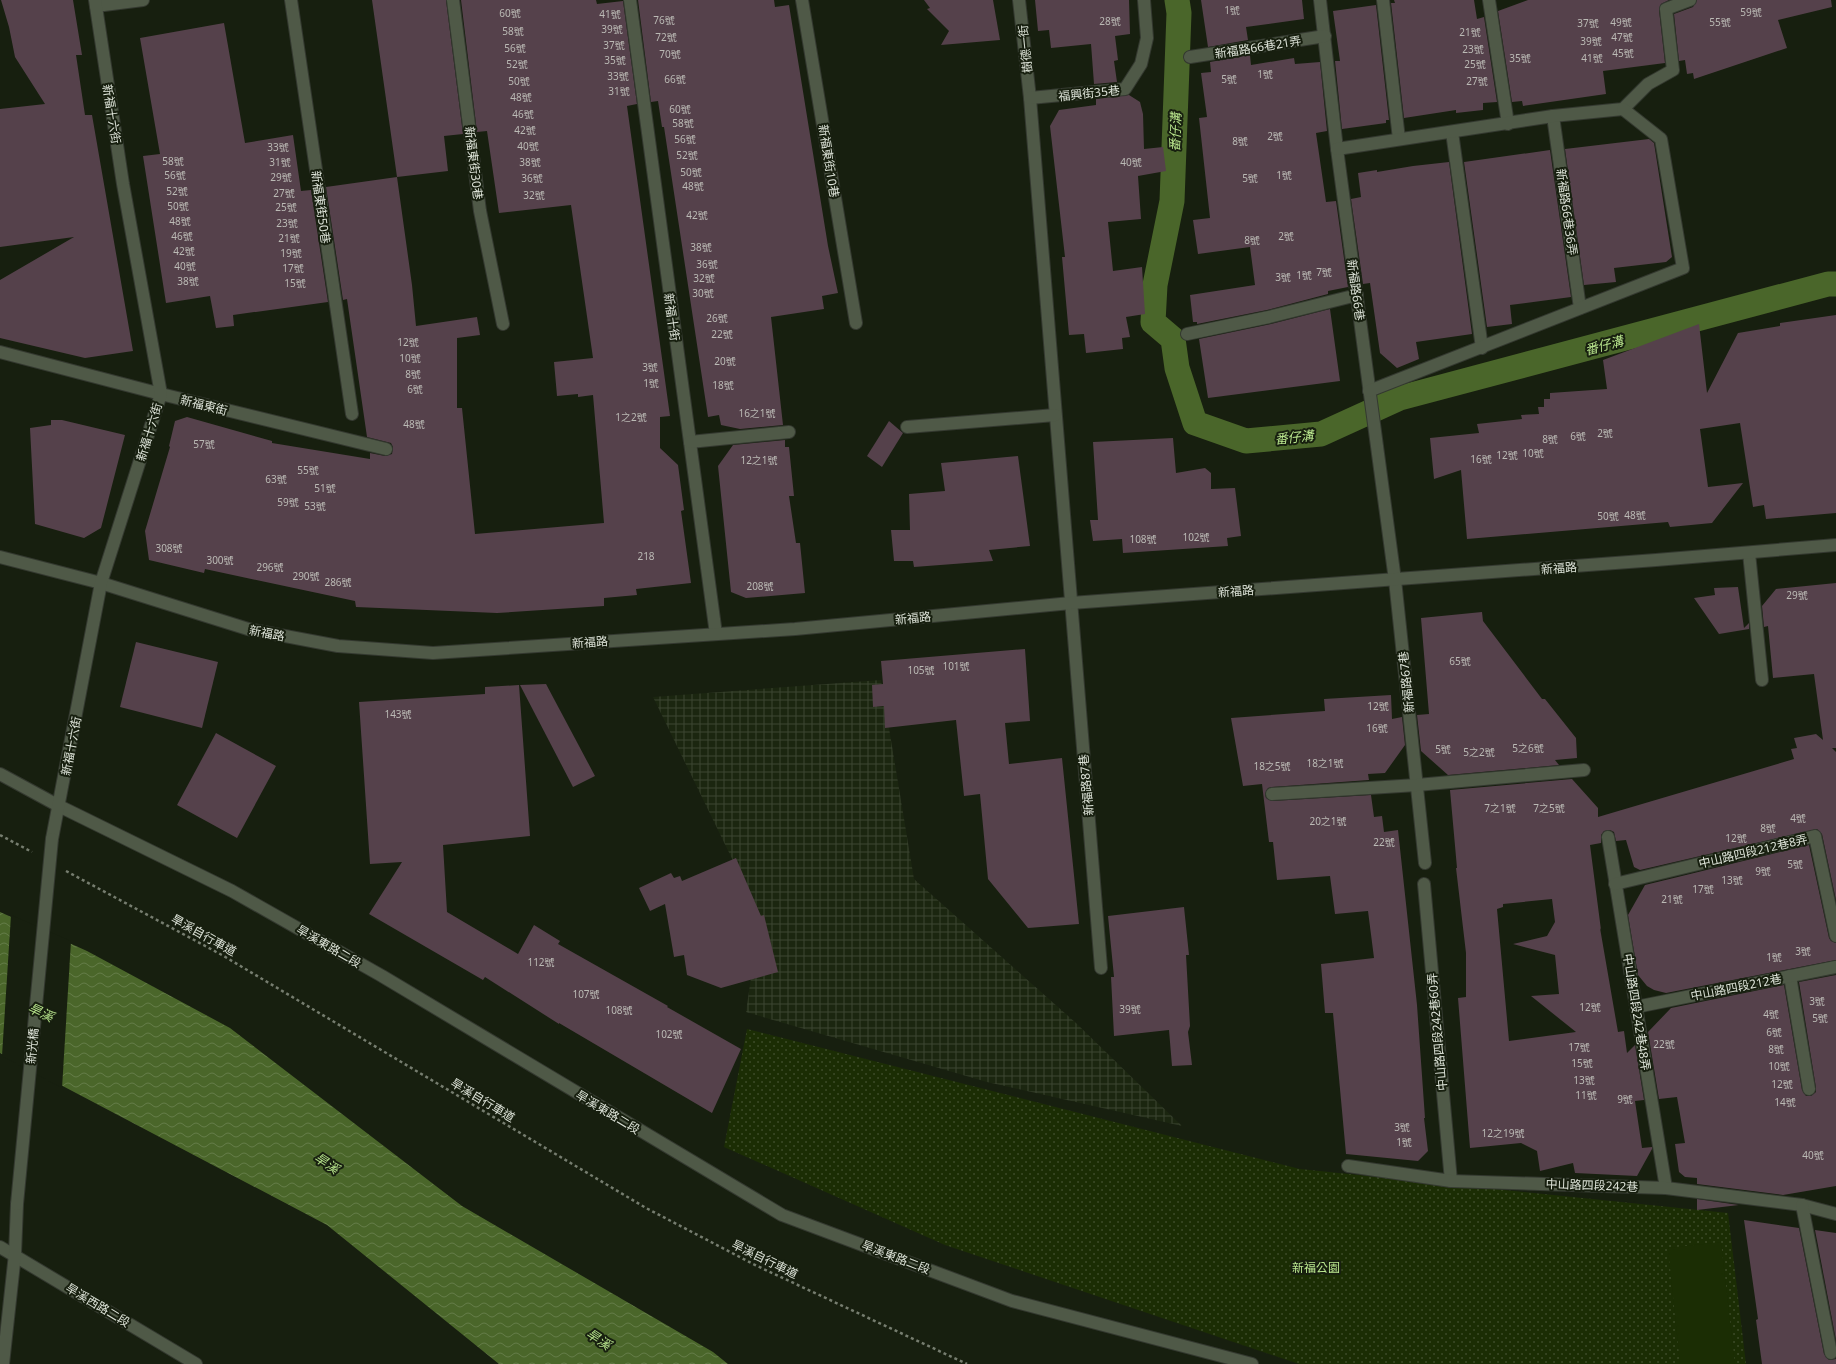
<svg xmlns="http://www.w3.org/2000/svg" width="1836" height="1364" viewBox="0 0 1836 1364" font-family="'Noto Sans','Noto Sans TC',sans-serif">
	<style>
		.industrial { fill: url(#industrial-grid) }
		.park { fill: url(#park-dots) }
		.garden { fill: #1b2d04 }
		.water { fill: url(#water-waves) }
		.pier { fill: #171f0f }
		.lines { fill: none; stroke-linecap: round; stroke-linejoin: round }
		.canal { stroke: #4a662a; stroke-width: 25 }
		.building { fill: #55414b; fill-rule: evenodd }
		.service-casing { stroke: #343930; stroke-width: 14 }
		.minor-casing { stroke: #343930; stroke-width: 14 }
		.path { stroke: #767d6f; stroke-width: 2.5; stroke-dasharray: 3 3; stroke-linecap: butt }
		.service { stroke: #4f5947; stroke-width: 12 }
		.minor { stroke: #4f5947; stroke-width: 12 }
		.minor-bridge-casing { stroke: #343930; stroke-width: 14; stroke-linecap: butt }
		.minor-bridge { stroke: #4f5947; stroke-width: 12 }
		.labels { text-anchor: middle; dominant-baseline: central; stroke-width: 4; stroke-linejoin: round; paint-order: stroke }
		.number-label { font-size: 10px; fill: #bbbab5 }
		.street-label { font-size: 12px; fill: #dde3d8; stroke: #171f0f }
		.park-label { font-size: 12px; fill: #bae68f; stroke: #171f0f }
		.water-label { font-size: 13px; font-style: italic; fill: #b6e28b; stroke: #171f0f }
	</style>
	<defs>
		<pattern id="industrial-grid" width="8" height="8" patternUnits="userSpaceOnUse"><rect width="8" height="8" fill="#1b2610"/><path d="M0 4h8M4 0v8" fill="none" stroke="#3c4532"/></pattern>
		<pattern id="park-dots" width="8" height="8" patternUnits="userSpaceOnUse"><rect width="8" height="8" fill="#1b2d04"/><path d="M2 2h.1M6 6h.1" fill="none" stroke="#3c4b28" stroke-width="1.8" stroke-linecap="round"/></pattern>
		<pattern id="water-waves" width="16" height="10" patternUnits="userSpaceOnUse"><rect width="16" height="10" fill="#4a662a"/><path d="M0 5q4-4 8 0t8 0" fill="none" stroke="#647c48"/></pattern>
	</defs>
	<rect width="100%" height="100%" fill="#171f0f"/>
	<polygon class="industrial" points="881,680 914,879 1076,1023 1182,1126 987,1082 746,1012 760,916 653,697"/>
	<polygon class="park" points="747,1029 1300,1169 1728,1213 1746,1364 1299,1364 945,1245 724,1147"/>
	<polygon class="garden" points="1721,1242 1735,1364 1680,1364 1668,1248"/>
	<polygon class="water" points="0,912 87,951 230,1028 462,1206 713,1352 728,1364 499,1364 327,1225 0,1053"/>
	<polygon class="pier" points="11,915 71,941 62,1088 2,1056"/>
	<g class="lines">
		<polyline class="canal" points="1177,0 1179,13 1172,201 1155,285 1153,322 1173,339 1177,368 1195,423 1246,441 1321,434 1400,398 1828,284 1836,284"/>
	</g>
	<g class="building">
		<polygon points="1,0 73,0 82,55 76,55 85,115 92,115 133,351 85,358 0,338 0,280 74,237 0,247 0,109 45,104 15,57 9,27"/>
		<polygon points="372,0 446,0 463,134 444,136 448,171 397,177"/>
		<polygon points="461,0 596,0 597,4 623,1 637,104 627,106 670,416 660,417 660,448 678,465 684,510 681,511 691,583 636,589 637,595 604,598 604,606 497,613 356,607 355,601 205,569 204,573 149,560 145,531 170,447 169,446 175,421 187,417 272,441 272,443 370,459 370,453 385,456 392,454 393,447 391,443 367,437 347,299 343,300 326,187 397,177 412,285 416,326 477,317 480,335 457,338 457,408 462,408 475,534 604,523 593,395 578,397 578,394 557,396 554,362 593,358 571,205 499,213 487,131 477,132"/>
		<polygon points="638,0 774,0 775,7 789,5 828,246 838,293 822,296 824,309 771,317 783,425 740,429 721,425 719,415 708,417 664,127 662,127 658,101 651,102"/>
		<polygon points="924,0 993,0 1000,40 941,45 949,31 927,9 930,8"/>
		<polygon points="1035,0 1129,0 1130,34 1115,36 1118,60 1114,61 1117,82 1094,84 1091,44 1051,48 1049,30 1038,31"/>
		<polygon points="1201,0 1302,0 1304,19 1246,27 1248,40 1208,47"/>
		<polygon points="1394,0 1474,0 1477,19 1484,17 1497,102 1483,103 1483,110 1456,113 1456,110 1404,118 1391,3 1395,3"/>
		<polygon points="1528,0 1669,0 1661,4 1659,10 1665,63 1603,71 1606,94 1523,106 1522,101 1512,102 1498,11"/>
		<polygon points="1697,0 1831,0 1832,7 1778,20 1787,48 1694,79 1693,73 1687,74 1685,60 1679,61 1674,14 1693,7"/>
		<polygon points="1376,5 1389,120 1386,120 1386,123 1342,129 1335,61 1340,61 1333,11"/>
		<polygon points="224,23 245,143 293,135 301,191 311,190 328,302 233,315 234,326 216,328 210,296 166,303 143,156 160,154 140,38"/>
		<polygon points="1250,55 1251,65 1294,58 1295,64 1320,62 1327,131 1316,133 1326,202 1336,201 1348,287 1328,291 1328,294 1267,310 1197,324 1197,322 1193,322 1190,295 1255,285 1250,247 1198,254 1193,220 1210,218 1199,118 1207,117 1201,73 1211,72 1210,62"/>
		<polygon points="1129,95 1140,102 1143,114 1144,149 1163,147 1166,171 1138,176 1141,219 1108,222 1113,271 1142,267 1145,314 1126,317 1130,337 1122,338 1123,349 1086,353 1084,334 1069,335 1062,257 1065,257 1050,126 1059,110 1096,105 1096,99"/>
		<polygon points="1649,139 1654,143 1672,257 1666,262 1614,268 1616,282 1584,285 1565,149"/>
		<polygon points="1550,150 1571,297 1510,305 1512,324 1487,327 1464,162"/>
		<polygon points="1449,162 1472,334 1416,342 1419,359 1397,368 1380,353 1370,283 1363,284 1351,199 1361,197 1358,173 1377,170 1377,172 1413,166"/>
		<polygon points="1330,309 1340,381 1208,398 1199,339 1271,324"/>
		<polygon points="1836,315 1836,513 1766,519 1764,505 1753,507 1740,423 1700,429 1708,487 1743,483 1712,523 1670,527 1668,522 1467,539 1461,470 1434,479 1430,438 1479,433 1477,424 1522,419 1521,415 1539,414 1538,407 1544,407 1544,399 1550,399 1550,393 1607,389 1603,360 1699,324 1707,393 1738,333 1780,326 1780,323"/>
		<polygon points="51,420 62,420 125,435 101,528 84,538 35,524 30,428 51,425"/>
		<polygon points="889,421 903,433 882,467 867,456"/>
		<polygon points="1173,438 1176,473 1205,468 1211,473 1211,489 1235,488 1241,536 1227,538 1228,546 1123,553 1122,539 1093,541 1090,520 1098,520 1093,442"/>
		<polygon points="785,440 785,447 789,447 794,496 789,496 796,543 800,543 805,593 746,598 731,592 718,466 733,445"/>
		<polygon points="1018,456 1030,546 989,550 993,561 914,567 913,561 894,561 891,530 910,530 909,494 945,491 941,463"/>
		<path d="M1836,583V748H1832L1836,752V900L1822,834L1817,829L1640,870L1634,867L1626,840L1616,841L1614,832L1610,830L1604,831L1601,835V843L1590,845L1601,930L1600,928L1618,1032L1624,1031L1627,1053L1635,1045L1644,1100L1635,1101L1642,1148L1652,1147V1149L1637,1176L1575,1173L1573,1163L1540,1171L1537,1151L1521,1143L1470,1148L1458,998L1466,997V953L1456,868H1457L1450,790L1572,779L1598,808V817L1794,759L1791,749L1797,748L1794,738L1816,734L1823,740L1814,674L1773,678L1768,626L1764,627L1762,606L1776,589ZM1552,899L1555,922L1547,936L1513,944L1555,955L1559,994L1531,996L1576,1032L1509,1041L1497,909L1503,907V904Z"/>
		<polygon points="1738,587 1744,628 1749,623 1749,629 1719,634 1694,598 1715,595 1714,588"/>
		<polygon points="1482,612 1483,621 1542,699 1545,699 1576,738 1577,758 1555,760 1559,765 1448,775 1421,751 1417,715 1429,714 1421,618"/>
		<polygon points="136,642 218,662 202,728 120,707"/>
		<polygon points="1025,649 1030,721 1005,723 1009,764 1062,758 1079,924 1028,928 988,879 980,794 964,796 956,720 885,728 884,706 873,707 872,685 883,684 881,661"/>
		<polygon points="546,684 595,776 573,787 520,685"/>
		<polygon points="519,685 530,836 443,845 447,912 518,954 534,925 560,941 558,944 668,1006 667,1007 741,1049 712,1113 559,1023 559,1024 485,977 483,980 369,914 402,862 370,864 359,702 485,694 485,687"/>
		<polygon points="1391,695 1392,719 1402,717 1405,745 1385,773 1368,774 1369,780 1272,787 1268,788 1265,794 1266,798 1272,801 1371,795 1374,817 1382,816 1384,832 1398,830 1417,1005 1425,1118 1424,1118 1428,1151 1418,1161 1346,1154 1333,1013 1325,1013 1321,964 1374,958 1368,911 1335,914 1330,876 1277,880 1273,842 1269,842 1262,784 1243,786 1231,718 1325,711 1324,699"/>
		<polygon points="216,733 276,766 237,838 177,805"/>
		<polygon points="1809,845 1829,938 1831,941 1836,943 1836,960 1666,993 1654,990 1647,986 1638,975 1628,915 1645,885"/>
		<polygon points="736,858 761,916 764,915 778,972 721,988 687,975 684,955 674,957 665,904 650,911 639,888 671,873 674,878 680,876 682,881"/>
		<polygon points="1184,907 1189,955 1186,955 1190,1026 1188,1032 1192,1065 1172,1066 1169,1030 1114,1036 1111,977 1114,977 1108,916"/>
		<polygon points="1836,975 1836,1186 1783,1195 1697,1184 1697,1178 1685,1177 1679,1172 1675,1144 1685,1143 1677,1097 1659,1099 1648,1032 1671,1008 1784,985 1802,1090 1806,1096 1811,1096 1816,1092 1816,1088 1799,982"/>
		<polygon points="1697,1199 1739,1205 1697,1210"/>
		<polygon points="1744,1220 1799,1228 1824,1354 1829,1360 1836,1359 1836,1364 1762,1364 1756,1320 1758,1319"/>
		<polygon points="1815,1230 1836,1233 1836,1340"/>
	</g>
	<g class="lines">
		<g class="service-casing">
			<g id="service">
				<polyline points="291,0 352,414"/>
				<polyline points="453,0 480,211 503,324"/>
				<polyline points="630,0 716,634"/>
				<polyline points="802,0 856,323"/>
				<polyline points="1019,0 1030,98 1101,968"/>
				<polyline points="1320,0 1337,149 1395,580 1425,863"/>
				<polyline points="1383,0 1399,139"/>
				<polyline points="1489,0 1508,124"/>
				<polyline points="96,6 143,0"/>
				<polyline points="1190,57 1325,36"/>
				<polyline points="1030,98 1125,89 1141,64 1147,38 1144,0"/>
				<polyline points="1553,116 1580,308"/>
				<polyline points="1452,132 1482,348"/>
				<polyline points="1337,149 1553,116 1623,109 1648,84 1673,70 1666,9 1690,0"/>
				<polyline points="1187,334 1269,317 1357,295"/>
				<polyline points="0,352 161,394 386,449"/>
				<polyline points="1369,391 1683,268 1661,139 1623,109"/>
				<polyline points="907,427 1055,415"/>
				<polyline points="690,442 789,432"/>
				<polyline points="1749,553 1762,680"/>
				<polyline points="1272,794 1417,785 1584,770"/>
				<polyline points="1608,837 1666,1188"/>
				<polyline points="1424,884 1451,1181"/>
				<polyline points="1615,884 1815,836 1836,936"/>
				<polyline points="1790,976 1809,1089"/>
				<polyline points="1636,1007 1836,967"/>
				<polyline points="1348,1166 1451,1181 1666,1188 1802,1205 1836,1214"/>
				<polyline points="1802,1205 1831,1353"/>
			</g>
		</g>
		<g class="minor-casing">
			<g id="minor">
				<polyline points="0,557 101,583 248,629 338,646 433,653 795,629 1071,603 1656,560 1836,545"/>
				<polyline points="0,774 59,806 232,891 382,976 782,1215 1012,1301 1252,1364"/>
				<polyline points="52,839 101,583 161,394 123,184 95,0"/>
				<polyline points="0,1247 196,1364"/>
				<polyline points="3,1364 15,1254 17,1204"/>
			</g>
		</g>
		<g class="path">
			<polyline points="0,835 32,852"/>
			<polyline points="66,871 222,955 646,1208 755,1265 967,1364"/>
		</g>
		<use href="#service" class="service"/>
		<use href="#minor" class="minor"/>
		<g class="minor-bridge-casing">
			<polyline id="minor-bridge" points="17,1204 52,839"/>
		</g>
		<use href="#minor-bridge" class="minor-bridge"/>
	</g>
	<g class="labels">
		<g class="number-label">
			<text x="1232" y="10">1號</text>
			<text x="1751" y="12">59號</text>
			<text x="510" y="13">60號</text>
			<text x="610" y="14">41號</text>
			<text x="664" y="20">76號</text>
			<text x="1110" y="21">28號</text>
			<text x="1621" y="22">49號</text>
			<text x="1720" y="22">55號</text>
			<text x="1588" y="23">37號</text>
			<text x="612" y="29">39號</text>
			<text x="513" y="31">58號</text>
			<text x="1470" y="32">21號</text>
			<text x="666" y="37">72號</text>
			<text x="1622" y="37">47號</text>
			<text x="1591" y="41">39號</text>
			<text x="614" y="45">37號</text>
			<text x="515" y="48">56號</text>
			<text x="1473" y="49">23號</text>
			<text x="1623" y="53">45號</text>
			<text x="670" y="54">70號</text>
			<text x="1520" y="58">35號</text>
			<text x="1592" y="58">41號</text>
			<text x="615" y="60">35號</text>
			<text x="517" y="64">52號</text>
			<text x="1475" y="64">25號</text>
			<text x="1265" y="74">1號</text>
			<text x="618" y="76">33號</text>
			<text x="675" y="79">66號</text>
			<text x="1229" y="79">5號</text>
			<text x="519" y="81">50號</text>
			<text x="1477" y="81">27號</text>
			<text x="619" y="91">31號</text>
			<text x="521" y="97">48號</text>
			<text x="680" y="109">60號</text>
			<text x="523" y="114">46號</text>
			<text x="683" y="123">58號</text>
			<text x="525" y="130">42號</text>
			<text x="1275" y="136">2號</text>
			<text x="685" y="139">56號</text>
			<text x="1240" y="141">8號</text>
			<text x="528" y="146">40號</text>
			<text x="278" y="147">33號</text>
			<text x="687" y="155">52號</text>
			<text x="173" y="161">58號</text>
			<text x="280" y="162">31號</text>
			<text x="530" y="162">38號</text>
			<text x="1131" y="162">40號</text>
			<text x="691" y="172">50號</text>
			<text x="175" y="175">56號</text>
			<text x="1284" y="175">1號</text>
			<text x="281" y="177">29號</text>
			<text x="532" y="178">36號</text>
			<text x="1250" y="178">5號</text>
			<text x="693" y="186">48號</text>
			<text x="177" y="191">52號</text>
			<text x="284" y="193">27號</text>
			<text x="534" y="195">32號</text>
			<text x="178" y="206">50號</text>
			<text x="286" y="207">25號</text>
			<text x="697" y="215">42號</text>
			<text x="180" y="221">48號</text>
			<text x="287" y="223">23號</text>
			<text x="182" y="236">46號</text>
			<text x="1286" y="236">2號</text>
			<text x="289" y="238">21號</text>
			<text x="1252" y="240">8號</text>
			<text x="701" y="247">38號</text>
			<text x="184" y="251">42號</text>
			<text x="291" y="253">19號</text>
			<text x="707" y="264">36號</text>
			<text x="185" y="266">40號</text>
			<text x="293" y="268">17號</text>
			<text x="1324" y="272">7號</text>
			<text x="1304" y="275">1號</text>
			<text x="1283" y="277">3號</text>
			<text x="704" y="278">32號</text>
			<text x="188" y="281">38號</text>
			<text x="295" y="283">15號</text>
			<text x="703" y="293">30號</text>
			<text x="717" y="318">26號</text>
			<text x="722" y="334">22號</text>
			<text x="408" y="342">12號</text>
			<text x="410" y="358">10號</text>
			<text x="725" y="361">20號</text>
			<text x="650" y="367">3號</text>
			<text x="413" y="374">8號</text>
			<text x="651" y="383">1號</text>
			<text x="723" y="385">18號</text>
			<text x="415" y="389">6號</text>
			<text x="757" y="413">16之1號</text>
			<text x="631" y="417">1之2號</text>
			<text x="414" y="424">48號</text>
			<text x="1605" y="433">2號</text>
			<text x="1578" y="436">6號</text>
			<text x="1550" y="439">8號</text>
			<text x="204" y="444">57號</text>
			<text x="1533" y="453">10號</text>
			<text x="1507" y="455">12號</text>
			<text x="1481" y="459">16號</text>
			<text x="759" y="460">12之1號</text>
			<text x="308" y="470">55號</text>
			<text x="276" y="479">63號</text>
			<text x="325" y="488">51號</text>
			<text x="288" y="502">59號</text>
			<text x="315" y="506">53號</text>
			<text x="1635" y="515">48號</text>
			<text x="1608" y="516">50號</text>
			<text x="1196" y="537">102號</text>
			<text x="1143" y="539">108號</text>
			<text x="169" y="548">308號</text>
			<text x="646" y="556">218</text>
			<text x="220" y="560">300號</text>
			<text x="270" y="567">296號</text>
			<text x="306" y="576">290號</text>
			<text x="338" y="582">286號</text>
			<text x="760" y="586">208號</text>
			<text x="1797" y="595">29號</text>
			<text x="1460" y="661">65號</text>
			<text x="956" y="666">101號</text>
			<text x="921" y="670">105號</text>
			<text x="1378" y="706">12號</text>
			<text x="398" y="714">143號</text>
			<text x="1377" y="728">16號</text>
			<text x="1528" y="748">5之6號</text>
			<text x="1443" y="749">5號</text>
			<text x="1479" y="752">5之2號</text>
			<text x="1325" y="763">18之1號</text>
			<text x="1272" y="766">18之5號</text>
			<text x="1500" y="808">7之1號</text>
			<text x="1549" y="808">7之5號</text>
			<text x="1798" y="818">4號</text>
			<text x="1328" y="821">20之1號</text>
			<text x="1768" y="828">8號</text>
			<text x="1736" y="838">12號</text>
			<text x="1384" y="842">22號</text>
			<text x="1795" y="864">5號</text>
			<text x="1763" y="871">9號</text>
			<text x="1732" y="880">13號</text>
			<text x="1703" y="889">17號</text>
			<text x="1672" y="899">21號</text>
			<text x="1803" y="951">3號</text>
			<text x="1774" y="957">1號</text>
			<text x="541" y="962">112號</text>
			<text x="586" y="994">107號</text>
			<text x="1817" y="1001">3號</text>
			<text x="1590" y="1007">12號</text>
			<text x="1130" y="1009">39號</text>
			<text x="619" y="1010">108號</text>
			<text x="1771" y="1014">4號</text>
			<text x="1820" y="1018">5號</text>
			<text x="1774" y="1032">6號</text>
			<text x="669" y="1034">102號</text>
			<text x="1664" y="1044">22號</text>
			<text x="1579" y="1047">17號</text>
			<text x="1776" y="1049">8號</text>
			<text x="1582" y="1063">15號</text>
			<text x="1779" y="1066">10號</text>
			<text x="1584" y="1080">13號</text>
			<text x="1782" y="1084">12號</text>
			<text x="1586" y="1095">11號</text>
			<text x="1625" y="1099">9號</text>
			<text x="1785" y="1102">14號</text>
			<text x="1402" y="1127">3號</text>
			<text x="1503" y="1133">12之19號</text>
			<text x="1404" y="1142">1號</text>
			<text x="1813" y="1155">40號</text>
		</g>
		<g class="street-label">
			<text transform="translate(1258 47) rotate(-9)">新福路66巷21弄</text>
			<text transform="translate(1025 49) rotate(-96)">樹德一街</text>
			<text transform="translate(1089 93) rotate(-6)">福興街35巷</text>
			<text transform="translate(112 114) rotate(81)">新福十六街</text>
			<text transform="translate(829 161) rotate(81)">新福東街10巷</text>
			<text transform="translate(474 163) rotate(83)">新福東街30巷</text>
			<text transform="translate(321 207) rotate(82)">新福東街50巷</text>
			<text transform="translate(1567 212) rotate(82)">新福路66巷36弄</text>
			<text transform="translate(1356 290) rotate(82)">新福路66巷</text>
			<text transform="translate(672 317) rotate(82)">新福十街</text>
			<text transform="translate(204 405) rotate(14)">新福東街</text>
			<text transform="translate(149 432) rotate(-73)">新福十六街</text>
			<text transform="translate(1559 568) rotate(-4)">新福路</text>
			<text transform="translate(1236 591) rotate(-4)">新福路</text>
			<text transform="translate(913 618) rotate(-6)">新福路</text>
			<text transform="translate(267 633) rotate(11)">新福路</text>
			<text transform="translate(590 642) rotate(-4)">新福路</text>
			<text transform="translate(1406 682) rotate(-96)">新福路67巷</text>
			<text transform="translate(71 746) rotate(-79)">新福十六街</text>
			<text transform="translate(1086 785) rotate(-95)">新福路87巷</text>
			<text transform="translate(1753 851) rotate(-13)">中山路四段212巷8弄</text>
			<text transform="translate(204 935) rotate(29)">旱溪自行車道</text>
			<text transform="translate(329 946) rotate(30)">旱溪東路二段</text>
			<text transform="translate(1736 987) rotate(-11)">中山路四段212巷</text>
			<text transform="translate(1637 1012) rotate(81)">中山路四段242巷48弄</text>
			<text transform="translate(1437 1032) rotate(-95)">中山路四段242巷60弄</text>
			<text transform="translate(32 1046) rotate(-85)">新光橋</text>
			<text transform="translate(483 1100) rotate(31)">旱溪自行車道</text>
			<text transform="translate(608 1112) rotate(31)">旱溪東路二段</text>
			<text transform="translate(1592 1185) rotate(2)">中山路四段242巷</text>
			<text transform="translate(896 1257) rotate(21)">旱溪東路二段</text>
			<text transform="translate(765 1259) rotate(26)">旱溪自行車道</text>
			<text transform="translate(98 1305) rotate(31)">旱溪西路二段</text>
		</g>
		<g class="park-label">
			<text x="1316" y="1267">新福公園</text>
		</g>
		<g class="water-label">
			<text transform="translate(1175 132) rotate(-88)">番仔溝</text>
			<text transform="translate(1604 345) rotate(-15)">番仔溝</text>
			<text transform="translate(1294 437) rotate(-6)">番仔溝</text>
			<text transform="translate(41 1012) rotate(25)">旱溪</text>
			<text transform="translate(327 1163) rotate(33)">旱溪</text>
			<text transform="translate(599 1339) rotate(33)">旱溪</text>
		</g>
	</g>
</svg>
